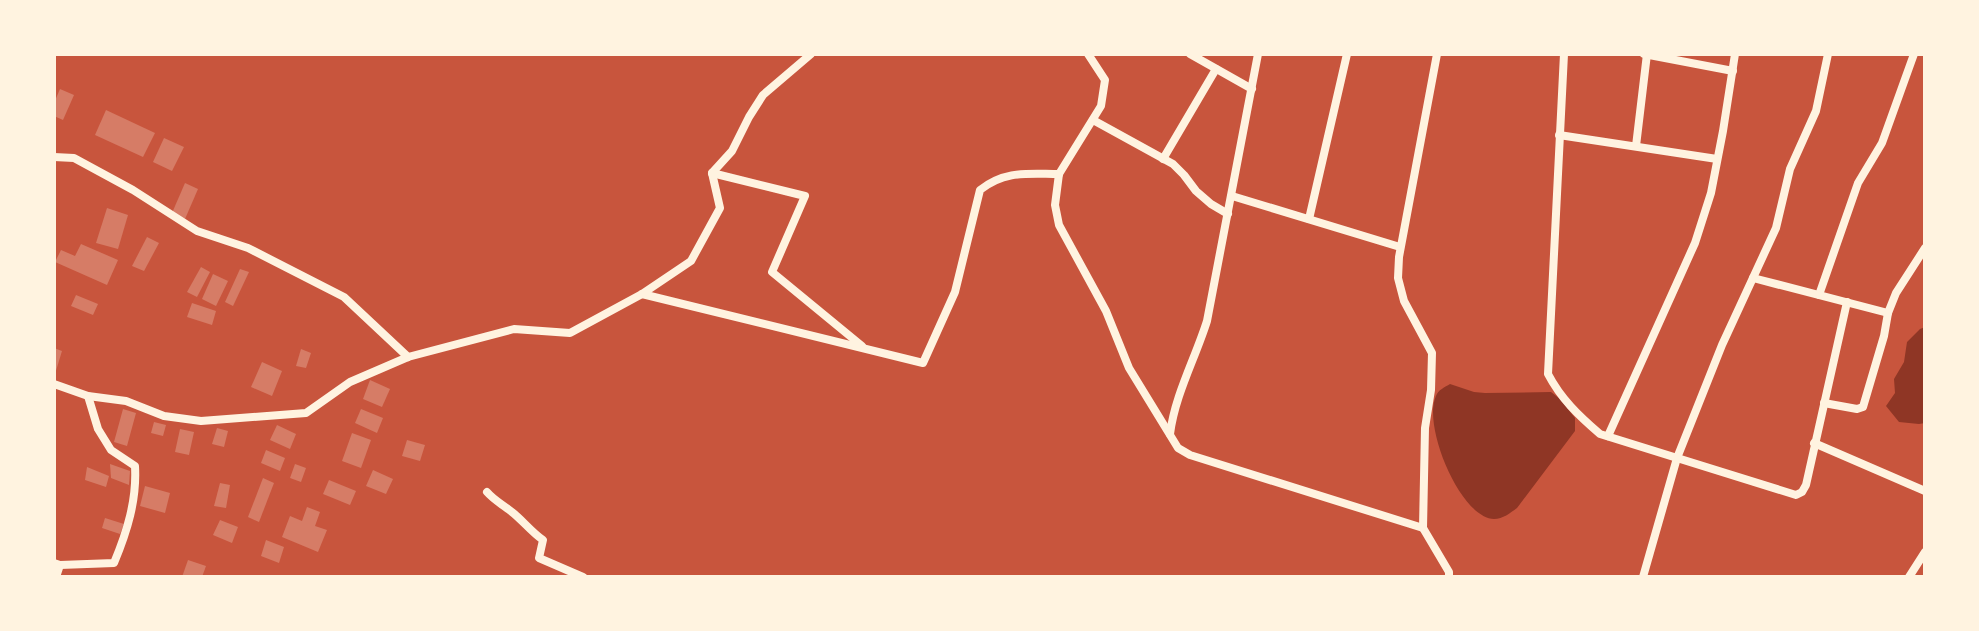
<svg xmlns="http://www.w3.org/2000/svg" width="1979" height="631" viewBox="0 0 1979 631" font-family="Mulish,sans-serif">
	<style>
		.water { fill: #8f3625 }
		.building { fill: #d67c66 }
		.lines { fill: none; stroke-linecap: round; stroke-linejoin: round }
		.minor { stroke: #fff3e0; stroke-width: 8 }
	</style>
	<rect width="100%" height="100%" fill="#c8553d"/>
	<g class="water">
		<polygon points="1925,327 1925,423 1919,424 1899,422 1886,406 1895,393 1894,379 1904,362 1907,342 1920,329"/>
		<path d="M1450,384L1474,392L1485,393L1551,392L1560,399L1575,418V431L1517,508C1510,513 1503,519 1494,519C1460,518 1422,425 1436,396C1438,390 1445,387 1450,384Z"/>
	</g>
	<g class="building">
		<polygon points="60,89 74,95 63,120 54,116 54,103"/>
		<polygon points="106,110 155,133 143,157 95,135"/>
		<polygon points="164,138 184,147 172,171 153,162"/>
		<polygon points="185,183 198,189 185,219 172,213"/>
		<polygon points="107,208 128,215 118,249 96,243"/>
		<polygon points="147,237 159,243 144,271 132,266"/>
		<polygon points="81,244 118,260 107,285 55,262 61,250 75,256"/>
		<polygon points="201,267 210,272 197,297 187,292"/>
		<polygon points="240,269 249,272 233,306 225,302"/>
		<polygon points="213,274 228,281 216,306 202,299"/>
		<polygon points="76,295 98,304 93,315 71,306"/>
		<polygon points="192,303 216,311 212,325 187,317"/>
		<polygon points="54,348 62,351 55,374 54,374"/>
		<polygon points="301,349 311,353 306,368 296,366"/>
		<polygon points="262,362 282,371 272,396 251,387"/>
		<polygon points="370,380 390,389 382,407 363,399"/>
		<polygon points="123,409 136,413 127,446 114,442"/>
		<polygon points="361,409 383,418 377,433 355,423"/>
		<polygon points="154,422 166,425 163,436 151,433"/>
		<polygon points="277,425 296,434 290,449 270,440"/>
		<polygon points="217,428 228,431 224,447 212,444"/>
		<polygon points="180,429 194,432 189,455 175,452"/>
		<polygon points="352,433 371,440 361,468 342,461"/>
		<polygon points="407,440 425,445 420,461 402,456"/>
		<polygon points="266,450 285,458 280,471 261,463"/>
		<polygon points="110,464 130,471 129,485 111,478"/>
		<polygon points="295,464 306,468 301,482 290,478"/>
		<polygon points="87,467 109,476 106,487 85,480"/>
		<polygon points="373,470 393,479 386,494 366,486"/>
		<polygon points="263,478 274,483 259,522 248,517"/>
		<polygon points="329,480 356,491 350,505 323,494"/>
		<polygon points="220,483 230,485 226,508 214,506"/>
		<polygon points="145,486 170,493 165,513 140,506"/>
		<polygon points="307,507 320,512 315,526 327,530 318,552 282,537 290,516 302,521"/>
		<polygon points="105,518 124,524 120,534 102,528"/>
		<polygon points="220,520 238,527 232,543 213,535"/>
		<polygon points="266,540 284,547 279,563 261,556"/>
		<polygon points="188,560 206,566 202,577 182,577"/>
	</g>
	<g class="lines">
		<g class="minor">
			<polyline points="1088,54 1105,80 1101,106 1059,174 1055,205 1059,225 1106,311 1129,368 1178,448 1190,455 1423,528"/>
			<polyline points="1190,54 1252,89"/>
			<polyline points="1437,54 1399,257 1398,278 1404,301 1432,353 1431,390 1425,428 1423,528 1449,572 1449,577"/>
			<path d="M1564,54L1548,374C1561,399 1579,416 1600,434L1796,495L1802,492L1806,485L1847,302"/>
			<polyline points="1644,54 1733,71"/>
			<polyline points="1093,120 1173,164 1184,175 1196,191 1211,204 1228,214"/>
			<polyline points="1559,135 1717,159"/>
			<polyline points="1636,146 1647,54"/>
			<polyline points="54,157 74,158 133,190 197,231 248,248 344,297 408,357"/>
			<polyline points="1163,159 1216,69"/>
			<polyline points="712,173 805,196 772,272 862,346"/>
			<polyline points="1232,196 1400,247"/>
			<polyline points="1309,219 1347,54"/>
			<polyline points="1753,278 1888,313"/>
			<path d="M642,294L923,363L955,292L980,190C1005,170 1028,174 1059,174"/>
			<polyline points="1819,295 1858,183 1882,143 1914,54"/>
			<polyline points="54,384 88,396 126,401 164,416 201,421 306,413 350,382 408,357 514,329 570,333 642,294 691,261 720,208 712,173 732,151 749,117 763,95 811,54"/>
			<polyline points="1824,403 1857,409 1863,407 1884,336 1888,313 1896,293 1925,248"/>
			<path d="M1170,434C1175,395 1195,359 1207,321L1258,54"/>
			<polyline points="1608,436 1695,243 1711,193 1723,131 1735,54"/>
			<polyline points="1814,443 1925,491"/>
			<path d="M487,492C493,499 500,503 508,509C521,518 530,531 543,540L539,558L583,577"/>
			<polyline points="54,563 60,565 56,577"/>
			<path d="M60,565L114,563C127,532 137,500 135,466L111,450L98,429L88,396"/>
			<polyline points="1643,577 1677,458 1722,345 1776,228 1790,169 1816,111 1828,54"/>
			<polyline points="1909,577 1925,552"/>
		</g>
	</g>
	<rect width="1979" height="631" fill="none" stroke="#fff3e0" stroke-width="112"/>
</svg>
